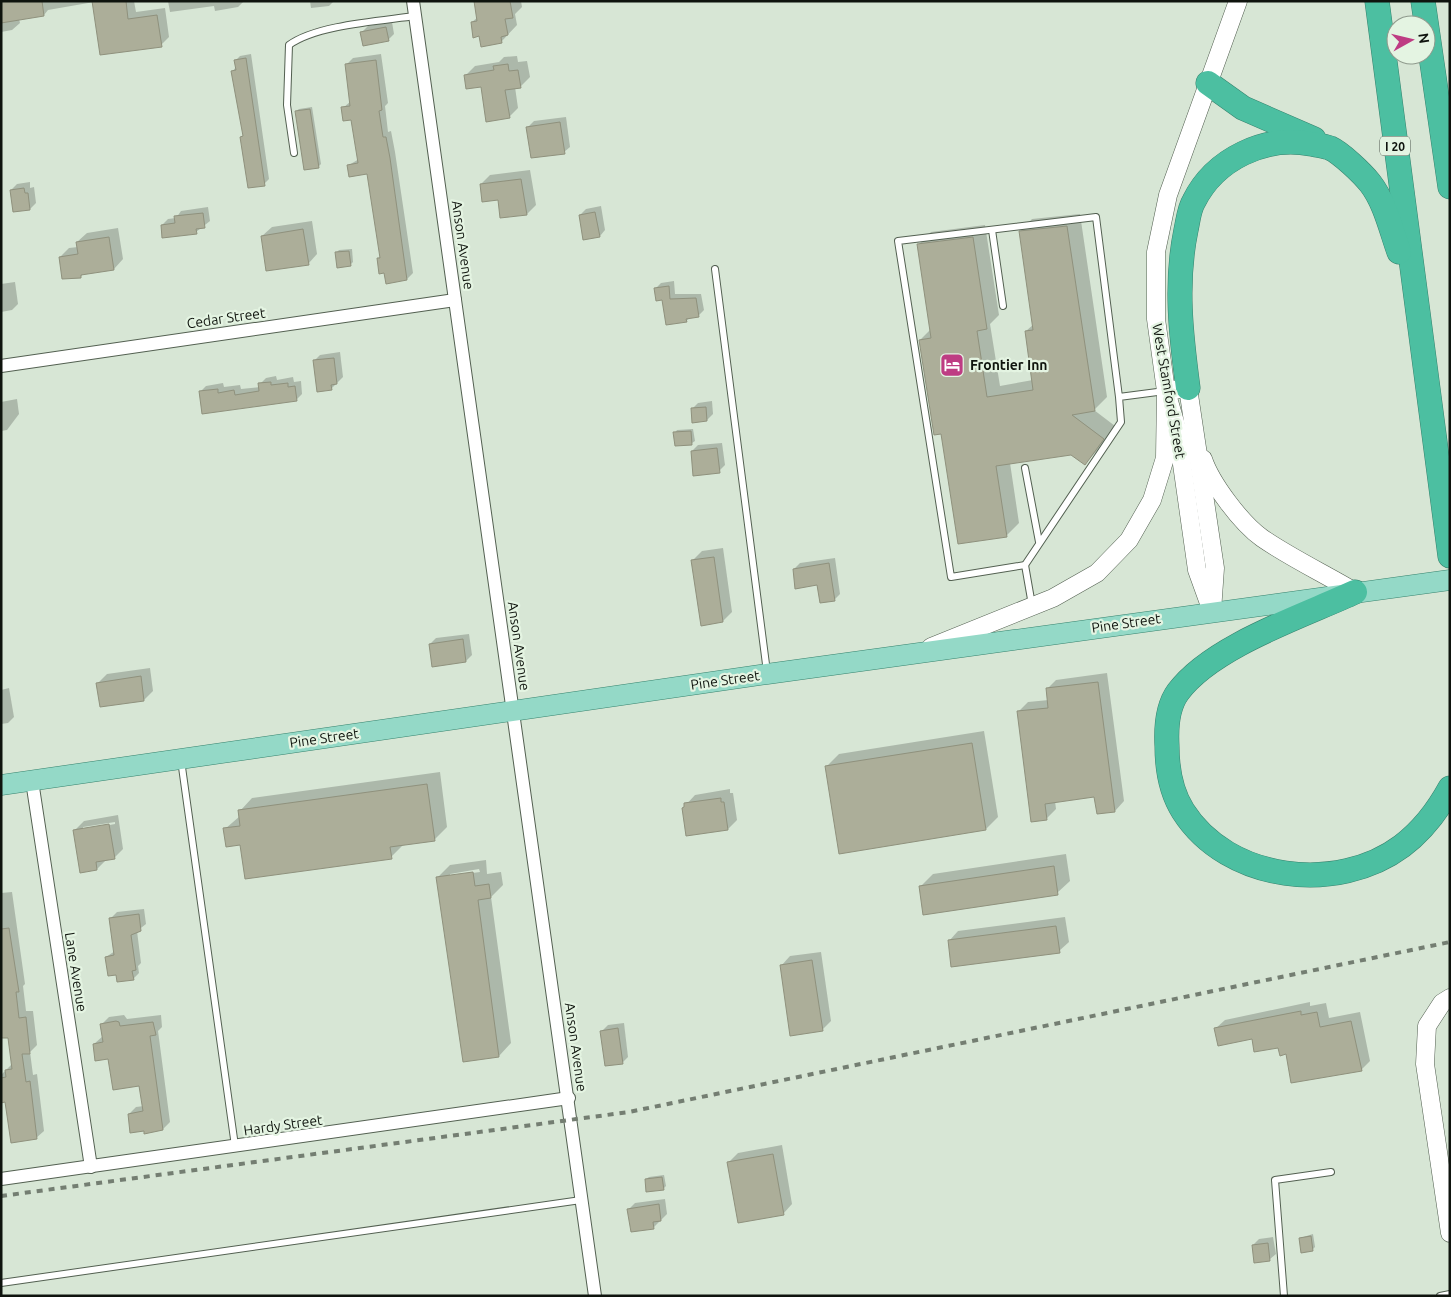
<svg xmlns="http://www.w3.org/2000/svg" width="1451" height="1297" viewBox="0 0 1451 1297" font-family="Ubuntu,sans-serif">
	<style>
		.shadow { fill: #0003; fill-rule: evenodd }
		.building { fill: #acae99; stroke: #8f917d }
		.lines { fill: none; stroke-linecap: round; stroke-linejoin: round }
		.lane-casing { stroke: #536051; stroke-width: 8 }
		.street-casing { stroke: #536051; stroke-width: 14 }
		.secondary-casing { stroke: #536051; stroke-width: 19 }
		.primary-casing { stroke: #37836e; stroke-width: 21 }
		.highway-casing { stroke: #37836e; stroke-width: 25 }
		.lane { stroke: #fff; stroke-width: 6 }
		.street { stroke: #fff; stroke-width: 12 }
		.secondary { stroke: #fff; stroke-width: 18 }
		.primary { stroke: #94d9c7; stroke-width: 20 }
		.highway { stroke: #4cbfa1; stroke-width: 24 }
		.rail { stroke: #747e72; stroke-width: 4; stroke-dasharray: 6 6; stroke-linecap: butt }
		.labels { text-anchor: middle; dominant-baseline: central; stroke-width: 4.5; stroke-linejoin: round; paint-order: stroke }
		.shield { fill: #e4f4e2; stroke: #4f574e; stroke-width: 1 }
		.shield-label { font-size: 12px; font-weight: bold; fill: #0f140e }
		.street-label { font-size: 14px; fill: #0f140e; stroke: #e4f4e2 }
		.poi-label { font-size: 14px; font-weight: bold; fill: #0f140e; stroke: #e4f4e2; text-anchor: start }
	</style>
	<rect width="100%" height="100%" fill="#d7e6d5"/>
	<g class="shadow">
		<polygon points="1,1 134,1 136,12 165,8 169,37 161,45 94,2 48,10 44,15 19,19 20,23 12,30 1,32"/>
		<polygon points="168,1 244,1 238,7 215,11 214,6 170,12"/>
		<polygon points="310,1 334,1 329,6 311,8"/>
		<polygon points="477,1 521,1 522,7 515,14 517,25 501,42 472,22 478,17"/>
		<polygon points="392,22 394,34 388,40 362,32 368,26"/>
		<polygon points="251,54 269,179 264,184 242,137 244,135 232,72 236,67 235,61 240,56"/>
		<polygon points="381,54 388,103 385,106 388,132 391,131 395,152 413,273 407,279 385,272 378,258 381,256 368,173 349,165 359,159 352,118 343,108 351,101 347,64 353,58"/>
		<polygon points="517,56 518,62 527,61 530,77 520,87 515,87 518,108 509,117 482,85 466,75 475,66 499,62 504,57"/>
		<polygon points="312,107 321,164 318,167 296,111 299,109"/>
		<polygon points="566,117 570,147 564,152 528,127 534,121"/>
		<polygon points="530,170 536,205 527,214 501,217 499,199 481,184 490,175"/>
		<polygon points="30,182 30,188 34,187 36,203 30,209 11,190 17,184"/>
		<polygon points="601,206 605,230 600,236 580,215 586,209"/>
		<polygon points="208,207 210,221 196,232 162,225 168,219 176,218 181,211"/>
		<polygon points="1080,214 1107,397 1094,410 1115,426 1097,451 1085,463 1072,454 1010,463 1019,523 1006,536 943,432 920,340 931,329 919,244 931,232 985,225 999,315 990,324 1000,386 1033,380 1026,331 1034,324 1020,232 1032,219"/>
		<polygon points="312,221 317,254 308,264 262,236 272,227"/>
		<polygon points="118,228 123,259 114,269 84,273 81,276 60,257 69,248 78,247 77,242 87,233"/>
		<polygon points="352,249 353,262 351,264 338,266 336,253 339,250"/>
		<polygon points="674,281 675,294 701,294 704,310 698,316 691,317 686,321 656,288 661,283"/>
		<polygon points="15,282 18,304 12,310 1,312 1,284"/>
		<polygon points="340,352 343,377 331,389 314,361 320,355"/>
		<polygon points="276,376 277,380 293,377 294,382 301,381 302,394 296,400 203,413 200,392 206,386 223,383 224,387 240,385 241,389 260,387 260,384 266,378"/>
		<polygon points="17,399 19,414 7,430 1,431 1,402"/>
		<polygon points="712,401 713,414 707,420 692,409 698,403"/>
		<polygon points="693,429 695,441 692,443 675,433 677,430"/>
		<polygon points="722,443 725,465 719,471 692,451 698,445"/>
		<polygon points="723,548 732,612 723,621 693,560 702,551"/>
		<polygon points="835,558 840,594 834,600 818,584 794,569 800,563"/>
		<polygon points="469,634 472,655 466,661 430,644 436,638"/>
		<polygon points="150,668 153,691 144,700 98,683 107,674"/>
		<polygon points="1107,673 1124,801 1115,811 1096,795 1055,801 1056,809 1046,819 1019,711 1028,702 1049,700 1047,689 1056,680"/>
		<polygon points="9,688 14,717 8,723 1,724 1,690"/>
		<polygon points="984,731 998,817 986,829 826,767 839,754"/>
		<polygon points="440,772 447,827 435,839 404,844 391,857 241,844 225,829 240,816 240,811 252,798"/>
		<polygon points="730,789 730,793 733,793 737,820 728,829 683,808 695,795"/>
		<path d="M118,815L123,849L114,858L106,860L97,869L81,871L75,830L84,821ZM115,822V824L83,830V827Z"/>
		<polygon points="1066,854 1070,881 1057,893 920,887 933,874"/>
		<path d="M486,860L487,874L501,872L503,885L491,897L511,1043L499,1056L438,877L450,865ZM479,869L480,872L450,876V874Z"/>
		<polygon points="12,892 25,984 23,986 26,1011 33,1011 37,1045 30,1052 33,1075 37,1074 44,1131 36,1138 6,1101 1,1102 1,1075 12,1064 9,1036 1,1037 1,893"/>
		<polygon points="144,909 146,924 137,931 141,963 138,966 139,973 133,979 117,974 106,957 115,951 111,918 117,912"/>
		<polygon points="1065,917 1069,942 1059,951 949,941 958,931"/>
		<polygon points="821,952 831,1021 822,1030 781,966 790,956"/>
		<polygon points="1310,1002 1310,1006 1326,1003 1329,1018 1360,1012 1370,1061 1361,1070 1287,1053 1279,1046 1215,1029 1225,1020"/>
		<polygon points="124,1015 127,1019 161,1015 162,1027 158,1031 170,1122 163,1129 129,1114 136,1107 144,1106 140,1085 94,1044 103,1036 101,1025 109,1017"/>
		<polygon points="624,1023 628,1057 622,1063 602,1031 608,1025"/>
		<polygon points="782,1145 792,1204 783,1214 729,1162 738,1153"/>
		<polygon points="664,1175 666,1186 663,1189 646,1179 649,1177"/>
		<polygon points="665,1199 667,1214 653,1228 629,1209 635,1203"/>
		<polygon points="1313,1234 1315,1247 1312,1250 1300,1238"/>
		<polygon points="1273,1237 1276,1254 1270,1259 1255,1262 1253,1245 1259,1239"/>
	</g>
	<g class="building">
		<polygon points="1,1 42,1 44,16 1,23"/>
		<polygon points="92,1 126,1 128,19 157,15 162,47 100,55"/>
		<polygon points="474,1 510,1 513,18 505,19 508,35 501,37 502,43 481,47 479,36 473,38 471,22 477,21"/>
		<polygon points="386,27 389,41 363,46 360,32"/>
		<polygon points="246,58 265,186 248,188 240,137 243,136 231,71 236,70 234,60"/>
		<polygon points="376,60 382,110 379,111 383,137 386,137 390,158 407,280 386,284 384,273 379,274 377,258 380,258 367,174 349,177 347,165 358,163 351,120 343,121 341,107 350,106 345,64"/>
		<polygon points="508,64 509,71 518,70 521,88 505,90 510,118 486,122 481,87 466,89 464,75 494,70 493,66"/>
		<polygon points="310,109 319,168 304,170 295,111"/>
		<polygon points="560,122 565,154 531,158 526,127"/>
		<polygon points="521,179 527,215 500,218 498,200 482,202 480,184"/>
		<polygon points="24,188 25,193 28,193 30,210 13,212 10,190"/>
		<polygon points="595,212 600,237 583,240 579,215"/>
		<polygon points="203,213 205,228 196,229 197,234 162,238 161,225 175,223 174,216"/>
		<polygon points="1067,226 1095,411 1072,415 1104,439 1085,465 1071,455 996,466 1007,537 958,544 941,434 934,435 919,340 931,338 917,244 973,237 987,329 977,331 987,397 1033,390 1025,331 1033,330 1019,231"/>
		<polygon points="303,229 309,265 266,271 261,236"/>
		<polygon points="109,237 114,270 81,275 81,278 62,279 59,257 78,254 76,242"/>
		<polygon points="349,251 351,266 337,268 335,252"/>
		<polygon points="669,286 670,299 696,298 699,317 686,319 687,322 666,325 662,300 656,301 654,288"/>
		<polygon points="334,358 337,384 331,385 332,390 317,392 313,360"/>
		<polygon points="271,382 271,385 288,383 288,387 295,386 297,401 202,414 199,391 218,389 218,393 234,390 235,395 259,391 258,383"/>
		<polygon points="706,407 707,421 692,423 691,408"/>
		<polygon points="691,431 692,445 675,446 673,432"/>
		<polygon points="717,448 720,473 693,476 691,451"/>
		<polygon points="714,557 723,622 701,626 691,560"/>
		<polygon points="829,563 835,601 820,603 817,585 795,589 793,569"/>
		<polygon points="463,639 466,662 432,667 429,644"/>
		<polygon points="141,676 144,701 100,707 96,683"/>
		<polygon points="1098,682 1115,812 1097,814 1094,797 1045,804 1047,820 1031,822 1017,711 1048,708 1046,688"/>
		<polygon points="972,743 986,830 839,854 825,766"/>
		<polygon points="427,784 435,841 390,847 392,859 245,879 240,845 226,847 223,828 240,826 238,810"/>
		<polygon points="721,798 721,802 724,802 728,830 686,836 682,808 684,807 684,803"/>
		<polygon points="109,824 115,859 96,862 97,870 80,873 73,830"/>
		<polygon points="1054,866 1058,895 923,915 919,886"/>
		<polygon points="473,872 475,886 489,884 491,898 478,900 499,1057 463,1062 436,877"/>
		<polygon points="139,914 141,931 131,935 136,970 132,971 134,980 117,982 116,975 108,976 105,957 114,955 109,918"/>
		<polygon points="1056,926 1060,953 951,967 948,940"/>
		<polygon points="9,928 19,992 16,992 19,1018 26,1017 30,1054 22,1054 26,1082 30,1081 37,1139 11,1143 5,1102 1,1103 1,1078 6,1077 5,1070 12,1069 8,1038 1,1038 1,929"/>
		<polygon points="812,960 823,1031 790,1036 780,965"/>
		<polygon points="1301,1011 1301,1015 1317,1012 1320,1027 1351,1021 1362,1071 1291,1083 1286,1054 1280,1056 1278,1048 1254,1052 1252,1039 1218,1046 1214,1028"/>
		<polygon points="116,1021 119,1022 120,1026 153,1022 156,1035 150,1036 163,1130 144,1134 144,1131 130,1133 128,1114 143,1111 139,1086 113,1090 108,1059 95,1061 93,1044 103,1042 100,1024"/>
		<polygon points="618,1028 623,1064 605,1066 600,1031"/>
		<polygon points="773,1154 784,1215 738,1223 727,1162"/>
		<polygon points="662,1177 664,1190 646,1192 645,1179"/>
		<polygon points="659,1204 661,1221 653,1222 654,1229 631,1232 627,1209"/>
		<polygon points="1311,1236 1313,1251 1301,1253 1299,1238"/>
		<polygon points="1268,1243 1270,1261 1254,1263 1252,1245"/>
	</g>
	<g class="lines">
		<g class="lane-casing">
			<g id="lane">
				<path d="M294,153L287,105L289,45C316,25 380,21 415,16"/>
				<polyline points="992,230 1003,306"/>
				<polyline points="715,269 767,672"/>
				<polyline points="1119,397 1121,422 1025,565 951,577 898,241 1096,217 1119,397 1165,391"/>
				<polyline points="1025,468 1039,542"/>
				<polyline points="1025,565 1032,605"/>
				<polyline points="181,760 235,1146"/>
				<polyline points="1,1283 581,1200"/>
				<polyline points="1284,1296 1275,1180 1331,1172"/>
				<polyline points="1440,1296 1450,1294"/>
			</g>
		</g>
		<g class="street-casing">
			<g id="street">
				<polyline points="413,1 595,1296"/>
				<polyline points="1,366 455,300"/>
				<polyline points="32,781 91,1167"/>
				<polyline points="1,1179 569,1098"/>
			</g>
		</g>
		<g class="secondary-casing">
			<g id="secondary">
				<path d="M1203,459C1211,483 1241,523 1262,538C1291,558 1325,574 1355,592"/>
				<polyline points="1210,606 1197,570 1177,429 1166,391 1156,319 1156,252 1168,195 1238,1"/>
				<polyline points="931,647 1053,598 1097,573 1129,540 1152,500 1165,458 1166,391 1188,388 1215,568 1212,611"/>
				<polyline points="1450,998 1442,1003 1427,1026 1425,1064 1450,1233"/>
			</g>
		</g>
		<g class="primary-casing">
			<polyline id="primary" points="1,785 767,674 1450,580"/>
		</g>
		<g class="highway-casing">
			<g id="highway">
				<polyline points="1377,1 1450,556"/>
				<polyline points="1423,1 1450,187"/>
				<polyline points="1208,83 1243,108 1314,139"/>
				<path d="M1188,388C1181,335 1175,283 1186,230C1188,221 1189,209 1194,201C1215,159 1265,135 1311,144C1317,145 1325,146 1330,148C1341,153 1362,173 1370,183C1385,202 1391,230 1399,252"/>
				<path d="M1355,592C1303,616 1212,646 1178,692C1167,707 1166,728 1167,746C1167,768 1171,792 1183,811C1228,882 1338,894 1402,846C1423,830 1438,810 1450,788"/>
			</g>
		</g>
		<use href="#lane" class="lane"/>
		<use href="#street" class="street"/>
		<use href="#secondary" class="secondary"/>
		<use href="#primary" class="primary"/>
		<use href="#highway" class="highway"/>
		<polyline class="rail" points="1,1196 629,1112 1450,942"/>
	</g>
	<defs>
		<g id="hotel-square" transform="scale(1.25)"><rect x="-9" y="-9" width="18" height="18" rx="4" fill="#be3c83" stroke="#e4f4e2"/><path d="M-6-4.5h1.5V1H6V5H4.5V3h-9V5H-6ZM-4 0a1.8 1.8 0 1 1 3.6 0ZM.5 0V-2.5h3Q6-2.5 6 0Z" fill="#fff"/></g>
	</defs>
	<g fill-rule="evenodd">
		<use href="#hotel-square" x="952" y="365"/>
	</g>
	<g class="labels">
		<rect class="shield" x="1380" y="136.5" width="30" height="19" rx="4"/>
		<g class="shield-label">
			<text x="1395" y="146">I 20</text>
		</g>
		<g class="street-label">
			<text transform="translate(463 245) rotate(82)">Anson Avenue</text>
			<text transform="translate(226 318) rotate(-8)">Cedar Street</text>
			<text transform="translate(1169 391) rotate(80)">West Stamford Street</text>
			<text transform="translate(1126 623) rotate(-8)">Pine Street</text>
			<text transform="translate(519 646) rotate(82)">Anson Avenue</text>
			<text transform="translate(725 680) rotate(-8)">Pine Street</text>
			<text transform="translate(324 738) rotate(-8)">Pine Street</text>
			<text transform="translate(76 972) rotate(81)">Lane Avenue</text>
			<text transform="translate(576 1047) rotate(82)">Anson Avenue</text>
			<text transform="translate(283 1125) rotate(-8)">Hardy Street</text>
		</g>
		<g class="poi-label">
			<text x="970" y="365">Frontier Inn</text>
		</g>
	</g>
	<rect width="1451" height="1297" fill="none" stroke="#0f140e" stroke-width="5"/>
	<g transform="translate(1411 40) rotate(82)"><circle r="24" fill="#e4f4e2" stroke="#8f9a8d"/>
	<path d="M0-4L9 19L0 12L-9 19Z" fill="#be3c83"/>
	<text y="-8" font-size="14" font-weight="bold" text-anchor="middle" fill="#0f140e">N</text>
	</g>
</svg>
